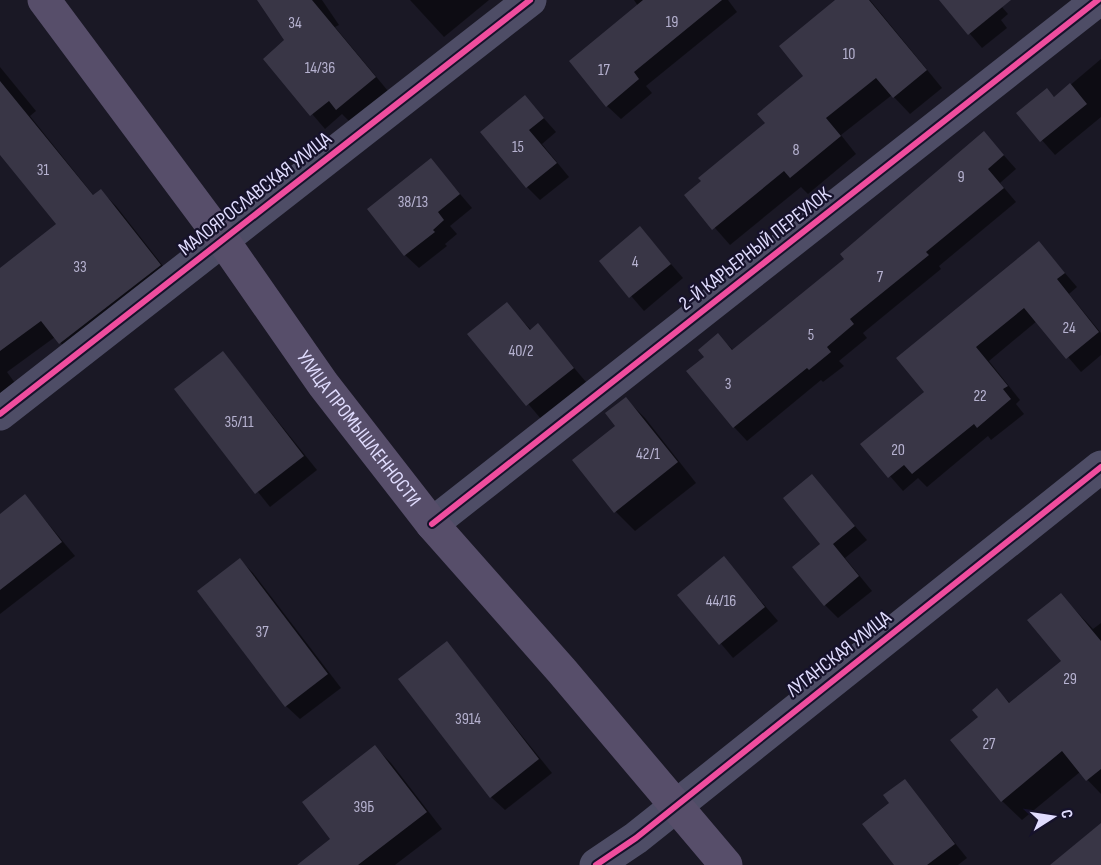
<svg xmlns="http://www.w3.org/2000/svg" width="1101" height="865" viewBox="0 0 1101 865" font-family="'Sofia Sans Condensed',sans-serif">
	<style>
		.shadow { fill: #0007 }
		.building { fill: #393646 }
		.lines { fill: none; stroke-linecap: round; stroke-linejoin: round }
		.minor { stroke: #4e4d66; stroke-width: 33 }
		.major { stroke: #574e6a; stroke-width: 33 }
		.cycleway-casing { stroke: #16122b; stroke-width: 10 }
		.cycleway { stroke: #ef4d9e; stroke-width: 6 }
		.labels { text-anchor: middle; dominant-baseline: central; stroke-width: 4.5; stroke-linejoin: round; paint-order: stroke }
		.number-label { font-size: 16px; fill: #b6b2d0 }
		.street-label { font-size: 20px; fill: #e0dcfe; stroke: #16122b }
	</style>
	<rect width="100%" height="100%" fill="#1a1825"/>
	<g class="shadow">
		<polygon points="259,0 322,0 339,25 335,27 388,91 351,123 342,114 325,129 265,59 286,41"/>
		<polygon points="410,0 489,0 444,37"/>
		<polygon points="634,0 728,0 737,12 646,86 652,93 621,119 607,106 638,6"/>
		<polygon points="838,0 870,0 942,88 910,114 892,95 841,135 856,154 808,194 801,187 730,245 686,195 767,124 805,76"/>
		<polygon points="941,0 996,0 1008,14 1001,20 1007,28 982,48"/>
		<polygon points="1101,59 1101,117 1055,155 1018,113 1047,90 1055,98"/>
		<polygon points="0,67 36,111 30,116 94,196 101,191 116,206 174,280 75,358 55,337 7,372 15,383 0,394 0,270 59,224 0,153"/>
		<polygon points="525,97 556,132 542,144 569,177 540,200 527,187"/>
		<polygon points="984,133 1016,169 1000,183 1016,202 939,266 941,269 863,333 867,338 839,361 844,366 823,382 821,380 747,441 734,427 706,357 718,335 733,350 846,259"/>
		<polygon points="431,160 472,208 450,226 457,234 445,244 447,246 419,268 405,255"/>
		<polygon points="640,228 683,278 644,311 601,261"/>
		<polygon points="1039,243 1077,287 1069,294 1101,333 1101,355 1081,372 1037,321 989,361 1020,400 1016,404 1024,414 991,440 988,436 927,487 918,478 903,491 862,444 926,392"/>
		<polygon points="507,304 531,330 538,325 586,382 541,419 469,334"/>
		<polygon points="223,353 317,470 270,507 176,389"/>
		<polygon points="626,399 645,418 696,483 635,531 616,512 617,426"/>
		<polygon points="812,476 867,540 845,558 872,591 838,618 825,605 823,544"/>
		<polygon points="25,496 75,556 0,614 0,515"/>
		<polygon points="724,558 778,621 733,658 680,595"/>
		<polygon points="240,560 253,573 341,688 300,719 286,706"/>
		<polygon points="1061,595 1093,629 1101,623 1101,794 1080,772 1022,820 1002,801 980,717 997,690 1011,704 1063,661"/>
		<polygon points="447,643 552,773 505,810 491,797"/>
		<polygon points="375,747 391,763 442,829 395,865 300,865 333,840"/>
		<polygon points="905,781 967,858 958,865 896,865 891,803"/>
	</g>
	<g class="building">
		<polygon points="257,0 312,0 376,77 336,110 329,101 310,116 263,59 284,40"/>
		<polygon points="643,0 722,0 634,72 639,79 606,107 569,61"/>
		<polygon points="835,0 869,0 927,70 893,98 876,78 826,118 841,136 790,178 784,171 712,230 684,195 701,181 698,178 765,123 757,114 803,76 779,46"/>
		<polygon points="939,0 1011,0 968,35"/>
		<polygon points="0,81 93,195 101,189 161,265 59,344 41,321 0,351 0,268 56,224 0,155"/>
		<polygon points="1070,83 1087,104 1040,142 1016,113 1047,88 1054,97"/>
		<polygon points="525,95 544,118 529,130 557,163 526,188 480,132"/>
		<polygon points="984,131 1004,155 988,169 1004,188 926,252 929,255 850,319 854,324 827,347 831,352 809,370 807,368 733,428 686,371 704,357 698,350 718,333 732,350 844,259 840,254"/>
		<polygon points="431,158 460,194 438,212 444,220 433,230 435,232 404,256 367,209"/>
		<polygon points="640,226 671,264 629,298 599,261"/>
		<polygon points="1039,241 1065,273 1057,279 1099,332 1066,359 1024,308 976,347 1008,386 1003,389 1011,399 977,428 974,424 912,474 904,465 888,478 860,444 924,392 896,358"/>
		<polygon points="507,302 530,330 538,323 574,368 526,406 467,334"/>
		<polygon points="223,351 304,456 255,494 174,389"/>
		<polygon points="626,397 678,462 614,513 572,460 615,426 605,413"/>
		<polygon points="812,474 855,526 833,544 859,576 824,606 792,567 820,544 783,498"/>
		<polygon points="25,494 62,542 0,590 0,514"/>
		<polygon points="724,556 765,607 719,645 677,595"/>
		<polygon points="240,558 328,674 285,707 197,591"/>
		<polygon points="1061,593 1101,641 1101,769 1086,781 1062,751 1001,802 950,740 978,717 972,710 997,688 1009,703 1061,661 1027,620"/>
		<polygon points="447,641 539,759 490,798 398,679"/>
		<polygon points="375,745 427,812 358,865 297,865 330,839 302,802"/>
		<polygon points="905,779 955,844 927,865 894,865 862,824 889,803 883,795"/>
		<polygon points="1101,823 1101,865 1050,865"/>
	</g>
	<g class="lines">
		<g class="minor">
			<polyline points="0,414 530,0"/>
			<polyline points="432,524 1098,0"/>
			<polyline points="596,865 636,838 1101,467"/>
		</g>
		<path class="major" id="s1" d="M44,0L222,239L323,384L432,524L562,671L726,865"/>
		<g class="cycleway-casing">
			<g id="cycleway">
				<polyline points="0,414 530,0"/>
				<polyline points="432,524 1098,0"/>
				<polyline points="596,865 636,838 1101,467"/>
			</g>
		</g>
		<use href="#cycleway" class="cycleway"/>
	</g>
	<g class="labels">
		<g class="number-label">
			<text x="672" y="22">19</text>
			<text x="295" y="23">34</text>
			<text x="849" y="54">10</text>
			<text x="320" y="68">14/36</text>
			<text x="604" y="70">17</text>
			<text x="518" y="147">15</text>
			<text x="796" y="150">8</text>
			<text x="43" y="170">31</text>
			<text x="961" y="177">9</text>
			<text x="413" y="202">38/13</text>
			<text x="635" y="262">4</text>
			<text x="80" y="267">33</text>
			<text x="880" y="277">7</text>
			<text x="1069" y="328">24</text>
			<text x="811" y="335">5</text>
			<text x="521" y="351">40/2</text>
			<text x="728" y="384">3</text>
			<text x="980" y="396">22</text>
			<text x="239" y="422">35/11</text>
			<text x="898" y="450">20</text>
			<text x="648" y="454">42/1</text>
			<text x="721" y="601">44/16</text>
			<text x="262" y="632">37</text>
			<text x="1070" y="679">29</text>
			<text x="468" y="719">3914</text>
			<text x="989" y="744">27</text>
			<text x="364" y="807">39Б</text>
		</g>
		<g class="street-label">
			<text transform="translate(255 194) rotate(-38)">МАЛОЯРОСЛАВСКАЯ УЛИЦА</text>
			<text transform="translate(755 249) rotate(-38)">2-Й КАРЬЕРНЫЙ ПЕРЕУЛОК</text>
			<text stroke="none"><textPath href="#s1" startOffset="532">УЛИЦА ПРОМЫШЛЕННОСТИ</textPath></text>
			<text transform="translate(839 654) rotate(-38)">ЛУГАНСКАЯ УЛИЦА</text>
		</g>
	</g>
	<g transform="translate(1053 817) rotate(78)" stroke="#16122b" stroke-width="4.5" paint-order="stroke">
	<path d="M0-4.5L10 22L0 15L-10 22Z" fill="#e0dcfe"/>
	<text y="-9" font-size="16" font-weight="bold" text-anchor="middle" fill="#e0dcfe">С</text>
	</g>
</svg>
